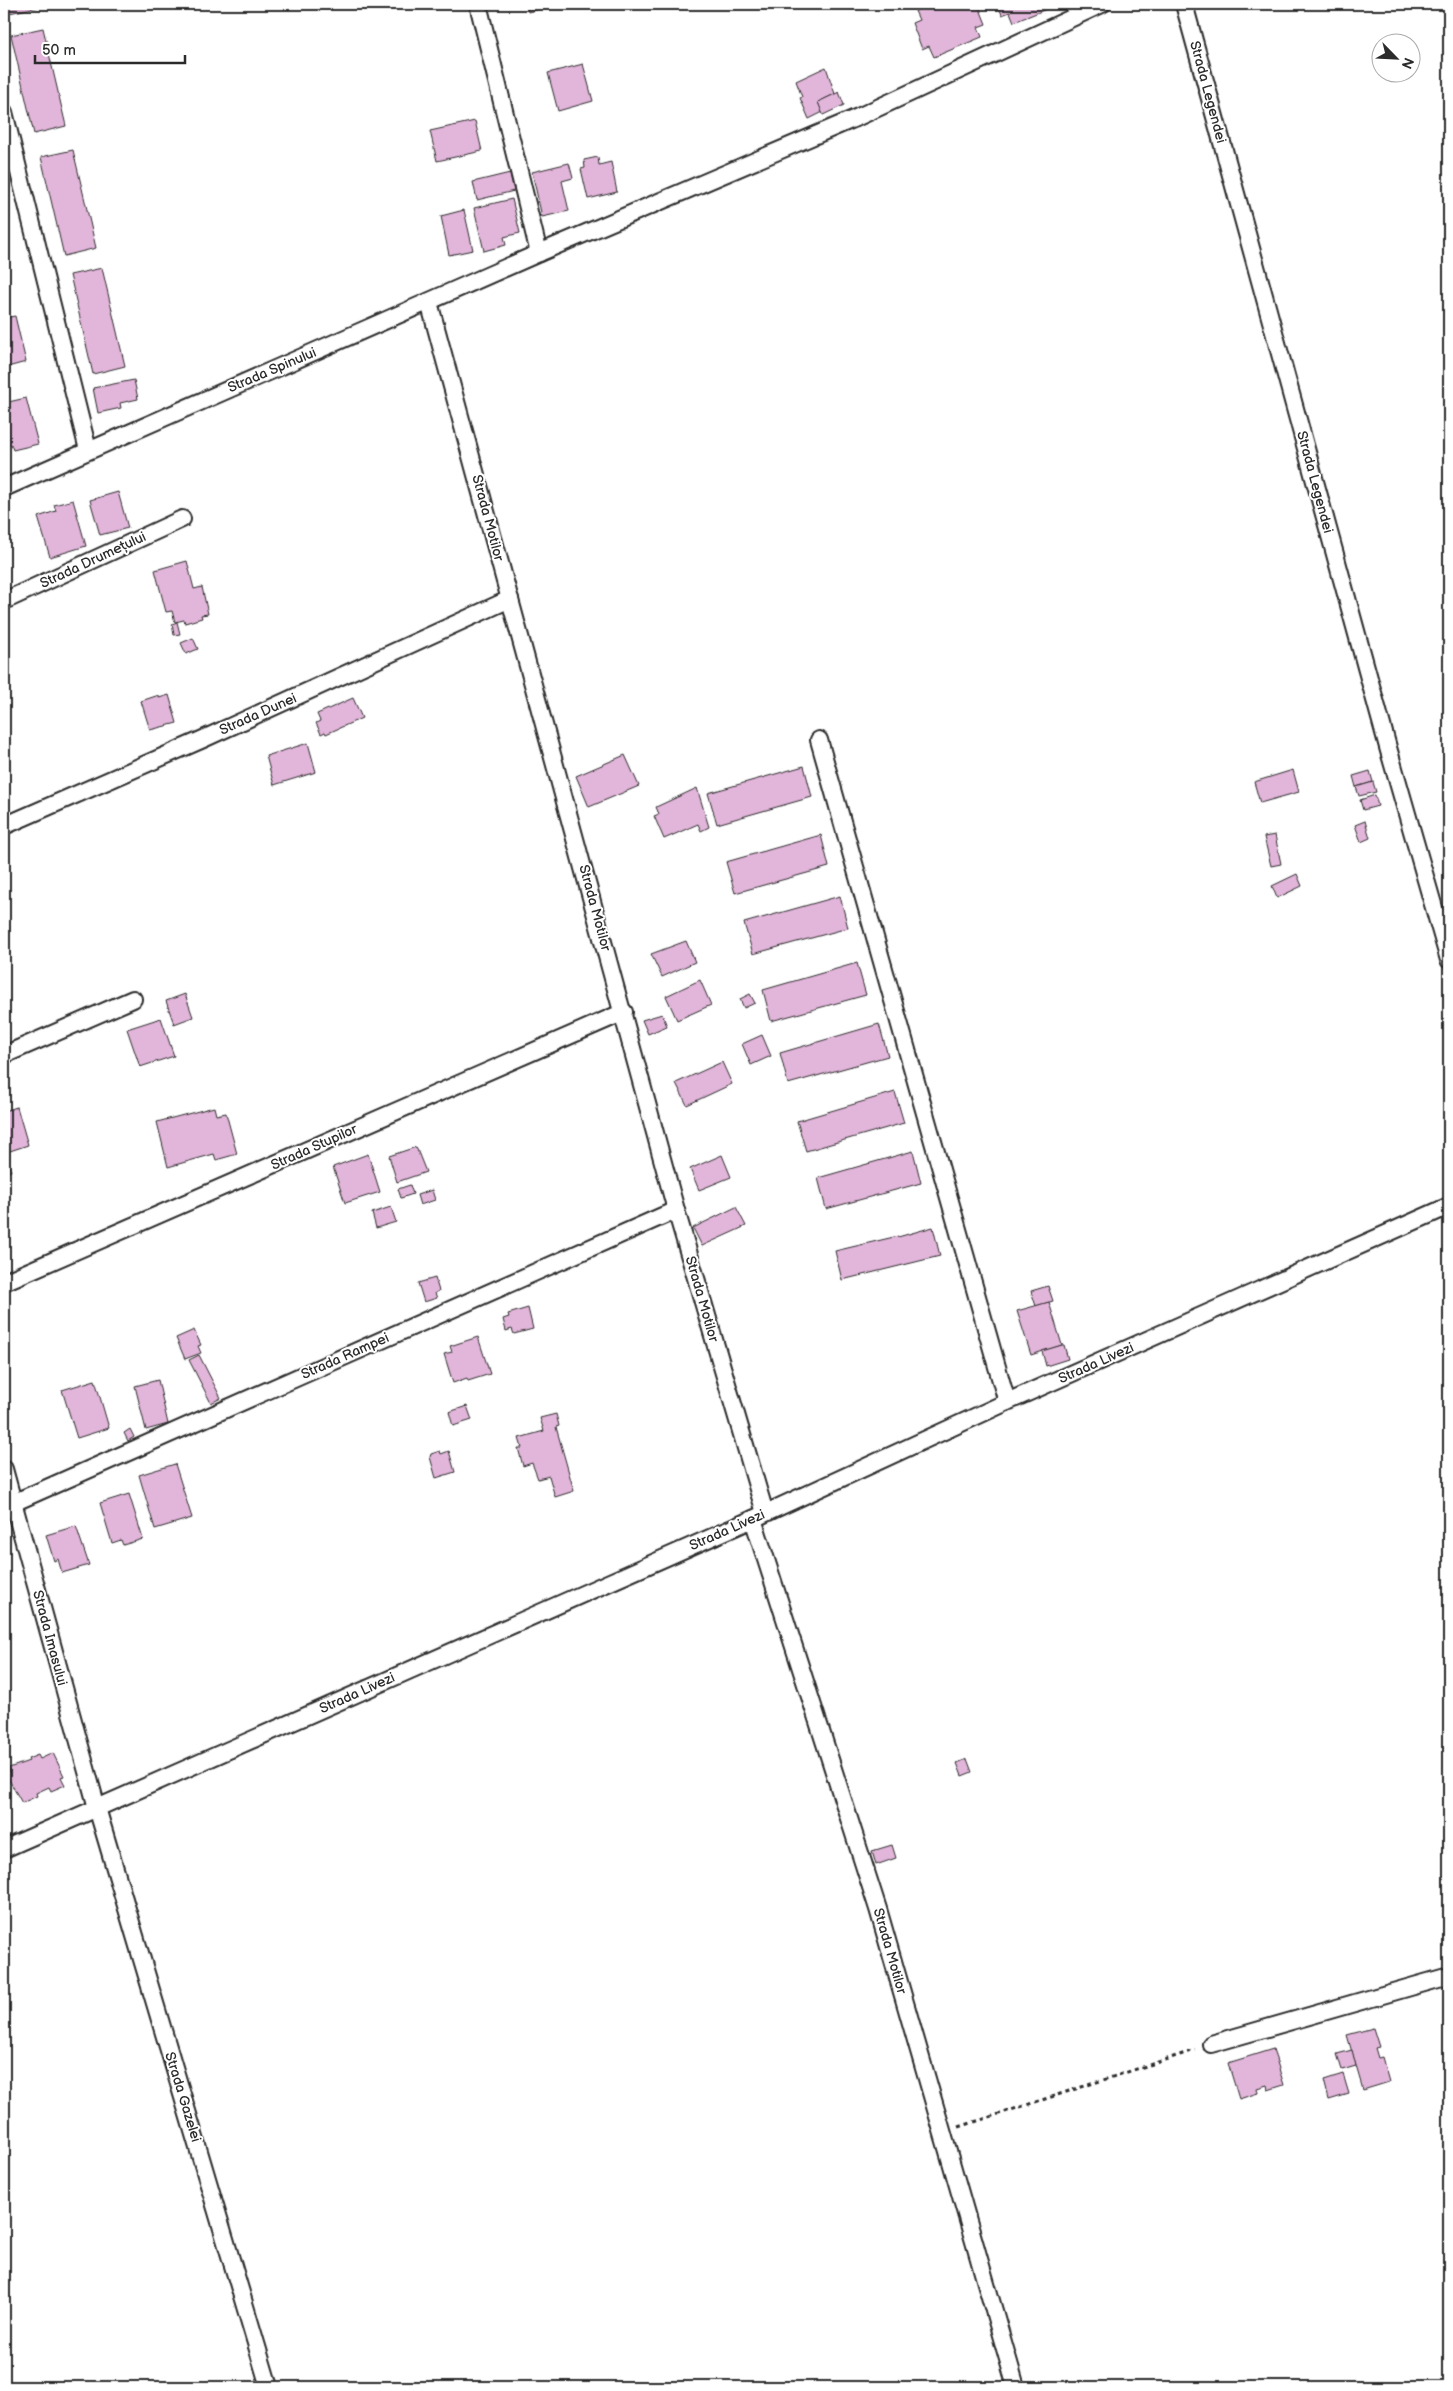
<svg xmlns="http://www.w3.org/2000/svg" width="1453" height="2391" viewBox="0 0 1453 2391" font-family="'Balsamiq Sans',sans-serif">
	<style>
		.building { fill: #e2b5da; stroke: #2b2b2b }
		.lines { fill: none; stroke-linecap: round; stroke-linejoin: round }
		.street-casing { stroke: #2b2b2b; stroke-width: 20 }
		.path { stroke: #2b2b2b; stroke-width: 3; stroke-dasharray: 4 4; stroke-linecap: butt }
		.street { stroke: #fff; stroke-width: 16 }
		.labels { text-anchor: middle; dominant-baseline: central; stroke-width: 4; stroke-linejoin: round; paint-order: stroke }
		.street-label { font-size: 14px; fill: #2b2b2b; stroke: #fff }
	</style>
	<rect width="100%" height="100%" fill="#fff"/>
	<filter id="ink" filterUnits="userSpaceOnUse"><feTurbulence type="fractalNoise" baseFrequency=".02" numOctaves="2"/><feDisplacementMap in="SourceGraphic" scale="10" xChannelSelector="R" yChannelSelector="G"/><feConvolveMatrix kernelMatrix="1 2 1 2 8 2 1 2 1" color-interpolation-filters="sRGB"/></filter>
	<g filter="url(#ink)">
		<g class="building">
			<polygon points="4,4 36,4 37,7 5,14"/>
			<polygon points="526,4 559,4 528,12"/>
			<polygon points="933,4 978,4 986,24 978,27 982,37 934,57 929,46 922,49 912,23 919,20 915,11"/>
			<polygon points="998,4 1059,4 1014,22 1010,12 1002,15"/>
			<polygon points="43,28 66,126 34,134 11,35"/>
			<polygon points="583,64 593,101 558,111 548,73"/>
			<polygon points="826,67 835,94 818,102 823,112 809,119 800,98 802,97 796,81"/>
			<polygon points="839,92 844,105 823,115 818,102"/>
			<polygon points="475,121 482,151 437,161 430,131"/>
			<polygon points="73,150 96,248 64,256 41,157"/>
			<polygon points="598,157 599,165 611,162 617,192 588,199 581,169 585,168 584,160"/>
			<polygon points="569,163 573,178 562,181 569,211 542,217 532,172"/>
			<polygon points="510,173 514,191 477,200 473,182"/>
			<polygon points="512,199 520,233 504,237 506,245 484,251 474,208"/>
			<polygon points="464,210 473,250 449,255 441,216"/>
			<polygon points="102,268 125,366 93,374 70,275"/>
			<polygon points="15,316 26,362 4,368 4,318"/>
			<polygon points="134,380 138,399 120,403 121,408 98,413 93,388"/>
			<polygon points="26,398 38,444 13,450 11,444 4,446 4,403"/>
			<polygon points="118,492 128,528 100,535 90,500"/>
			<polygon points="73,500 86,546 50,557 38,517 56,511 54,505"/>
			<polygon points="187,561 194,589 202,587 208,614 201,615 202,618 185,623 184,620 175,622 172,611 166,612 155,570"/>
			<polygon points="177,622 180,634 174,635 172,624"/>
			<polygon points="193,638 198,649 186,654 181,643"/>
			<polygon points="159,695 159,698 169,695 177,723 150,730 141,701"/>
			<polygon points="353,698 362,718 326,734 325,732 321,734 316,723 320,721 317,714"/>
			<polygon points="308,743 316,772 274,785 266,756"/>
			<polygon points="625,755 639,786 589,807 576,776"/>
			<polygon points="804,766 812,797 717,824 708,793"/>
			<polygon points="1293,770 1299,792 1260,803 1254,782"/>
			<polygon points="1370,771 1373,782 1356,787 1353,776"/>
			<polygon points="1373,782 1376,792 1359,796 1356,787"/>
			<polygon points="697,788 709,827 701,831 698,824 664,839 654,816 659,814 656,807"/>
			<polygon points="1375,795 1378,806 1363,810 1360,800"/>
			<polygon points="1365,821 1370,838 1361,842 1355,825"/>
			<polygon points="821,835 829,867 735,893 726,862"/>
			<polygon points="1275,835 1281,864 1271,866 1264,837"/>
			<polygon points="1297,874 1302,886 1277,898 1272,886"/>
			<polygon points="840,896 848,928 753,954 744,923"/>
			<polygon points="686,941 695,962 662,977 651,954"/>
			<polygon points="857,963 866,995 771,1021 763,990"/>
			<polygon points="700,980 711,1005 677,1020 666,996"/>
			<polygon points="185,994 193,1017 174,1024 166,1001"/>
			<polygon points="750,994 755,1003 744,1008 740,999"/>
			<polygon points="662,1014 667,1026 648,1034 642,1020"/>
			<polygon points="161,1018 174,1056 140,1067 127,1029"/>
			<polygon points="879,1024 888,1056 788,1084 780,1053"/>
			<polygon points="762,1035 771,1056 751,1065 742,1044"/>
			<polygon points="722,1062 732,1084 687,1105 676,1083"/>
			<polygon points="895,1092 904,1123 806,1151 797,1121"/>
			<polygon points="17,1107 28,1145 4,1153 4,1111"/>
			<polygon points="214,1107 216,1115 226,1113 237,1154 216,1160 214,1154 168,1167 157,1122"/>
			<polygon points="416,1147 426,1172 397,1182 389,1156"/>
			<polygon points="913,1151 921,1183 826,1209 818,1178"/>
			<polygon points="368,1154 380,1192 345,1203 333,1167"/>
			<polygon points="722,1155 731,1177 699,1190 690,1169"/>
			<polygon points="6,1159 11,1171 4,1174 4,1160"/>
			<polygon points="410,1185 413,1194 401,1198 398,1189"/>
			<polygon points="432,1190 435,1200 420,1205 417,1195"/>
			<polygon points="391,1207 396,1222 376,1228 372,1213"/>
			<polygon points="736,1207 746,1226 702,1246 693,1228"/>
			<polygon points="933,1227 940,1256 842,1280 835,1251 898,1236 898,1237"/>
			<polygon points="435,1278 439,1291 435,1293 437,1298 424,1302 418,1283"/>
			<polygon points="1048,1286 1053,1301 1036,1306 1031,1291"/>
			<polygon points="1049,1302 1062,1345 1031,1355 1017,1311"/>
			<polygon points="528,1308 533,1329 514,1334 512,1329 506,1331 503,1319 509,1317 508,1314"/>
			<polygon points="194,1330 201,1345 198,1346 201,1353 185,1359 176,1338"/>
			<polygon points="478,1337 490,1374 468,1381 467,1378 453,1383 444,1354 452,1352 450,1346"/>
			<polygon points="1062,1345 1064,1345 1068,1359 1046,1366 1042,1351"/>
			<polygon points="199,1355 221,1398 211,1403 189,1360"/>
			<polygon points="95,1380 109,1428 77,1438 62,1390"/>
			<polygon points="158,1380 168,1424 146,1430 135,1386"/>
			<polygon points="467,1406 472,1420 453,1426 449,1412"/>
			<polygon points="556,1414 559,1426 556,1427 574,1491 555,1497 549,1476 538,1479 532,1463 523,1466 518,1448 522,1448 519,1438 544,1431 540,1418"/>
			<polygon points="130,1429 134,1437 128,1441 124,1433"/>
			<polygon points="440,1451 441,1454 449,1451 455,1472 436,1478 430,1457 431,1454"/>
			<polygon points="175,1464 192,1518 155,1529 139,1475"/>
			<polygon points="129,1494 143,1539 123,1545 121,1540 112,1543 100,1503"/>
			<polygon points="76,1526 89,1565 62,1573 58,1559 54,1561 46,1535"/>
			<polygon points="4,1734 10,1748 4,1751"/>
			<polygon points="53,1753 64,1776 61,1777 65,1785 51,1791 49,1787 36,1793 37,1796 22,1803 5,1773 10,1771 9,1768 29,1761 28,1759 38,1755 40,1759"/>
			<polygon points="967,1759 972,1772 962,1776 957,1763"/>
			<polygon points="892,1845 896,1858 876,1865 872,1851"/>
			<polygon points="1373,2028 1379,2047 1375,2048 1378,2058 1382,2057 1389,2082 1363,2090 1347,2035"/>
			<polygon points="1273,2049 1284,2085 1268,2090 1267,2085 1257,2088 1258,2093 1239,2099 1228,2063"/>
			<polygon points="1352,2050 1356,2066 1342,2070 1337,2054"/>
			<polygon points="1343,2074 1349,2094 1329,2100 1324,2080"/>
		</g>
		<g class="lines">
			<g class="street-casing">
				<g id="street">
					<polyline points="478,4 539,253"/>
					<polyline points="1184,4 1389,751 1449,960"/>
					<polyline points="4,112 88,450"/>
					<polyline points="429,302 676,1210 765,1513"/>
					<polyline points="4,488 539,253 858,117 1102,4"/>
					<polyline points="4,601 182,519"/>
					<polyline points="819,740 1007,1402"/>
					<polyline points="4,826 201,740 510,599"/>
					<polyline points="4,1055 133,999"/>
					<polyline points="4,1282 624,1012"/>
					<polyline points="4,1469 97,1808 269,2387"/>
					<polyline points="13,1503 676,1210"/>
					<polyline points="753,1519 878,1909 1016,2387"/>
					<polyline points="4,1849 753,1519 1007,1402 1449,1206"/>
					<polyline points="1211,2044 1449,1976"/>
				</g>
			</g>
			<polyline class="path" points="959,2127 1195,2050"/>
			<use href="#street" class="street"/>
		</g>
	</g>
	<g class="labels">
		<g class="street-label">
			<text transform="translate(1208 92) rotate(75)">Strada Legendei</text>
			<text transform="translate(272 370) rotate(-23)">Strada Spinului</text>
			<text transform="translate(1315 482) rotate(75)">Strada Legendei</text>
			<text transform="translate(488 518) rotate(75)">Strada Motilor</text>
			<text transform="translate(93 560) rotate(-25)">Strada Drumețului</text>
			<text transform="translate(258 714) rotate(-24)">Strada Dunei</text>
			<text transform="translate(595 908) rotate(75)">Strada Motilor</text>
			<text transform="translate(314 1147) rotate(-24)">Strada Stupilor</text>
			<text transform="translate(702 1299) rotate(74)">Strada Motilor</text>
			<text transform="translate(345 1356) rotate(-24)">Strada Rampei</text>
			<text transform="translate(1096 1363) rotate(-24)">Strada Livezi</text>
			<text transform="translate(727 1530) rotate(-24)">Strada Livezi</text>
			<text transform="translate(50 1638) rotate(75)">Strada Imasului</text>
			<text transform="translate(357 1693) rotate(-24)">Strada Livezi</text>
			<text transform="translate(890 1951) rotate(74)">Strada Motilor</text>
			<text transform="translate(183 2097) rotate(73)">Strada Gazelei</text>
		</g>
	</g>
	<rect width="1453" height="2391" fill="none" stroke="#fff" stroke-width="20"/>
	<rect x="10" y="10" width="1433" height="2371" fill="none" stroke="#2b2b2b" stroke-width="2" filter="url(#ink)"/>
	<g transform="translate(1396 58) rotate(114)"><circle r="24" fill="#ffffff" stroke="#aaaaaa"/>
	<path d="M0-4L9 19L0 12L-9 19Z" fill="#2b2b2b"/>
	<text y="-8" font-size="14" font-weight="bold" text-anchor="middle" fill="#2b2b2b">N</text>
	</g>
	<path d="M35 55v8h150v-8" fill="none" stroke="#2b2b2b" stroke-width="2.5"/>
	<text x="42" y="55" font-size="15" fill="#2b2b2b" stroke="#ffffff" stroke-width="4" paint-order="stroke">50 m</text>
</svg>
